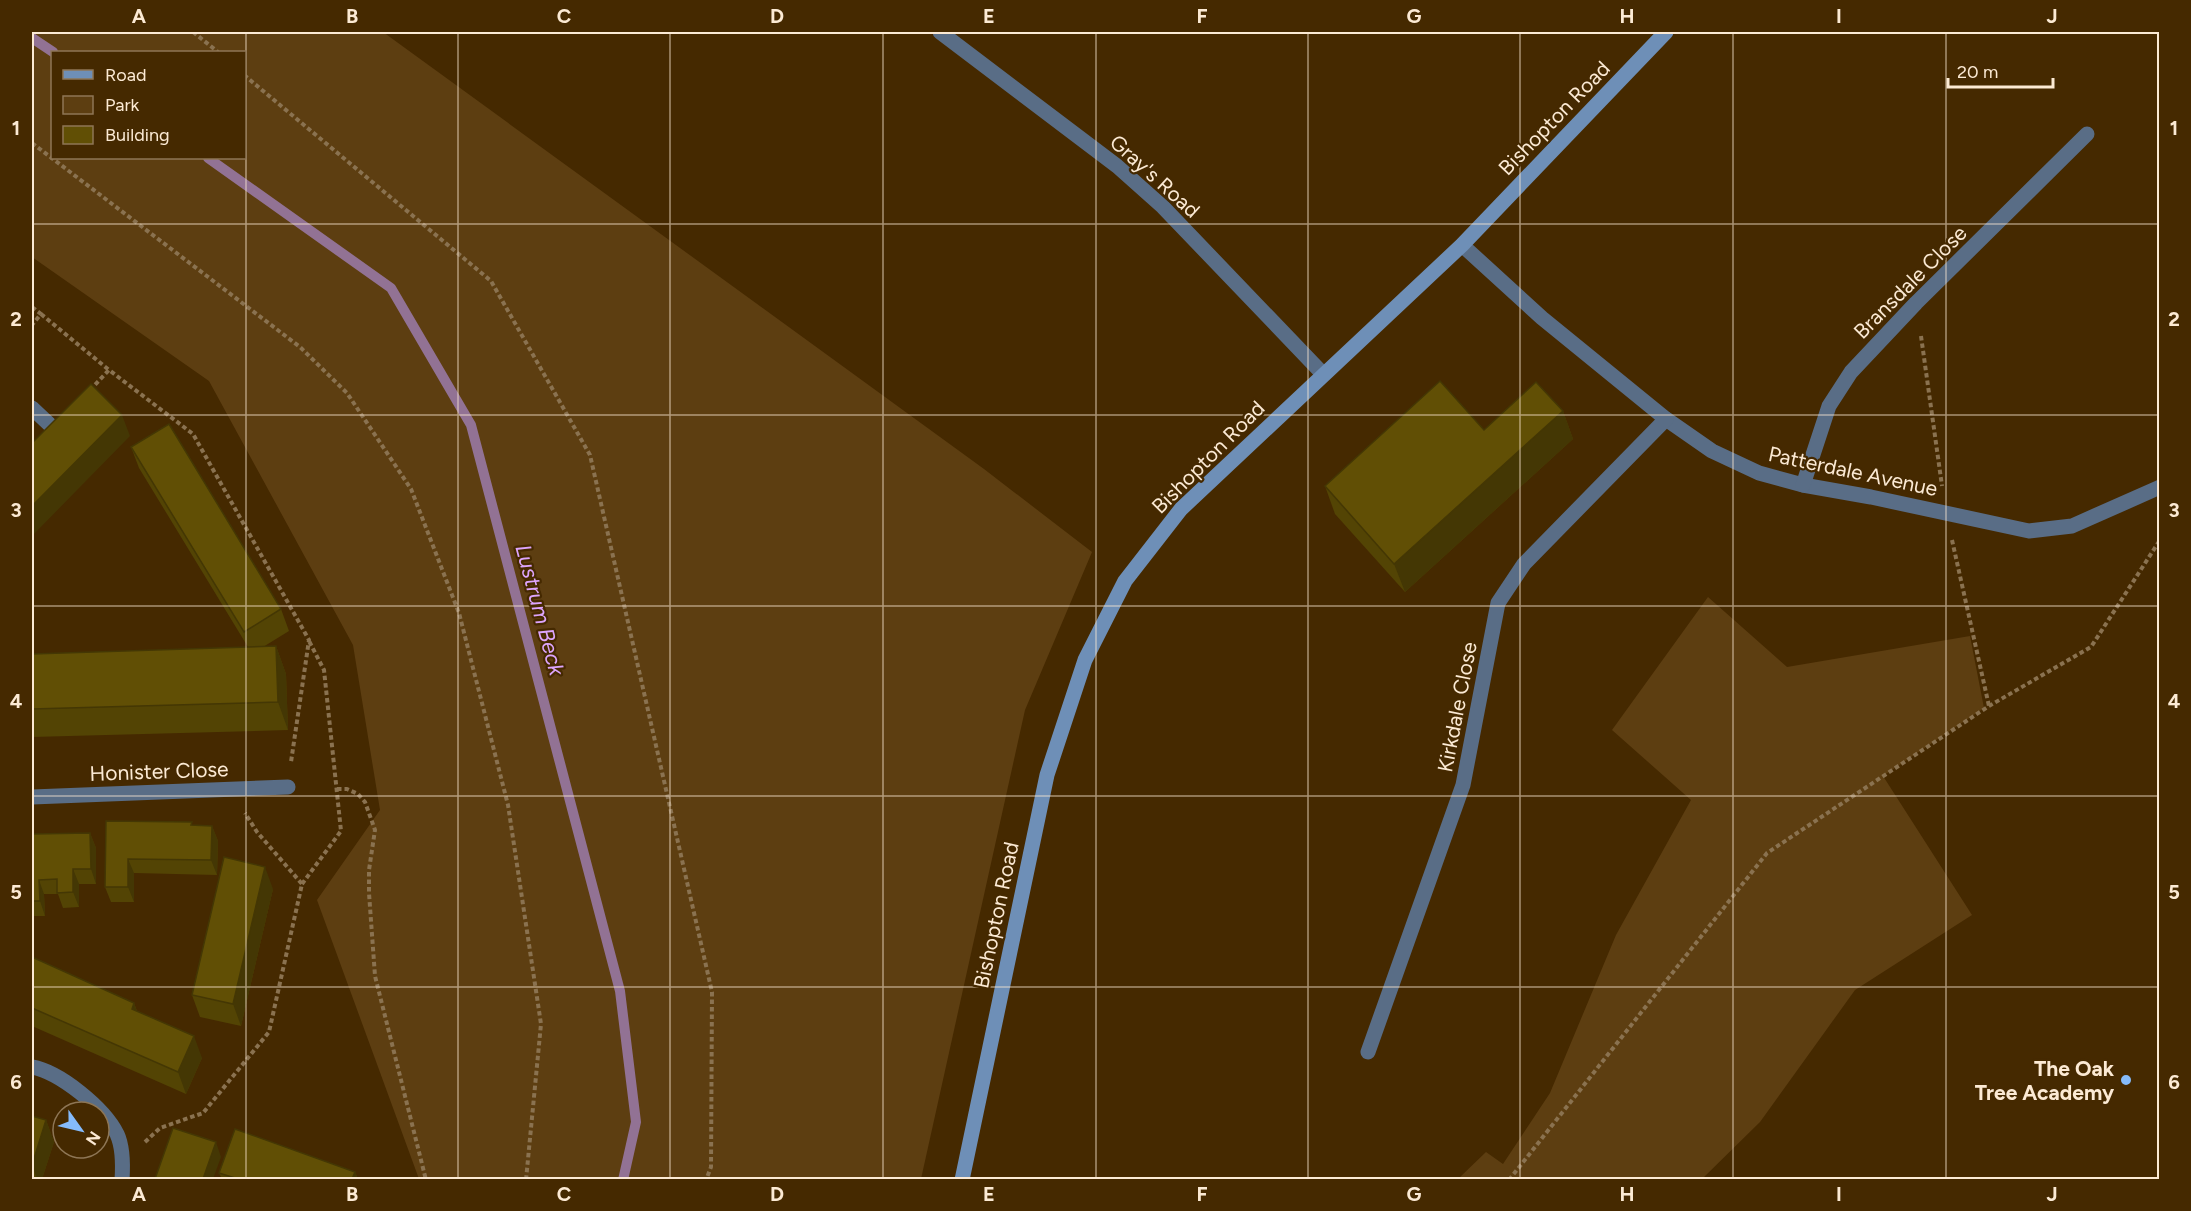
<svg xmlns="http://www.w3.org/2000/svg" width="2191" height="1211" viewBox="0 0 2191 1211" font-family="Figtree,sans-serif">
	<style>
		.green { fill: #5d3e11; fill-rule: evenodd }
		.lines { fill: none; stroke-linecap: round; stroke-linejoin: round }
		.stream { stroke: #927294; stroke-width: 10 }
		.path { stroke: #8a7250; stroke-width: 4; stroke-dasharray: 4.5 3; stroke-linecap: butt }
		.street { stroke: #596d86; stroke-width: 15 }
		.secondary { stroke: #6e8fb7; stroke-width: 15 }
		.wall { fill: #534404 }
		.shaded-wall { fill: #443704 }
		.building { fill: #614f05; stroke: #443704; stroke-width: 1.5 }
		.grid { fill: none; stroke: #fcead4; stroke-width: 1.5; stroke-opacity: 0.55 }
		.poi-dot { fill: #85bbfb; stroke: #452900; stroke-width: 2 }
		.labels { text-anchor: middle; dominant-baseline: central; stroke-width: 4.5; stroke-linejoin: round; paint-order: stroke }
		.street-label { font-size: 21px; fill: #fcead4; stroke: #452900 }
		.poi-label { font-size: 21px; font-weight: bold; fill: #fcead4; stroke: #452900; text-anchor: end }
		.water-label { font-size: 22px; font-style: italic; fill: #dda5fc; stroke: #452900 }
		.neatline { fill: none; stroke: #fcead4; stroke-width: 2 }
		.grid-label { font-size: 20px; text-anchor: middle; font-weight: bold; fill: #fcead4 }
	</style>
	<rect width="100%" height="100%" fill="#452900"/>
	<g class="green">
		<path d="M32,32H383L984,469L1092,552L1025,710L921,1179H419L317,900L380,810L353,645L209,381L32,257ZM52,52H244V158H52Z"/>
		<polygon points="1708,597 1787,667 1970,636 1984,708 1883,776 1972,915 1855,990 1760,1122 1702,1179 1458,1179 1486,1152 1503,1164 1550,1093 1616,935 1691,800 1612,730"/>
	</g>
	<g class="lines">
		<g class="stream">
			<polyline points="32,38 53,52"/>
			<polyline points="208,158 391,288 471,425 620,991 636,1122 623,1180"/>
		</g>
		<g class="path">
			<polyline points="193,32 218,52"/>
			<polyline points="244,75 491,281 590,455 712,992 711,1167 706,1180"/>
			<polyline points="32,143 300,347 347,393 411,489 459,613 508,805 541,1024 526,1180"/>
			<polyline points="32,307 41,314 32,325"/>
			<polyline points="41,314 109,370"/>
			<polyline points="1921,336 1942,486"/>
			<polyline points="90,390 109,370 193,434 309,640 291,762"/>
			<polyline points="1952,540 1989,706"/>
			<polyline points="337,789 347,789 358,794 365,802 375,830 369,870 369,893 375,976 426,1180"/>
			<polyline points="302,884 341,831 324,670 309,641"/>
			<polyline points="145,1142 160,1128 203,1113 269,1032 302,884 257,832 245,813"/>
			<polyline points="1509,1180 1767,853 1989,706 2091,647 2160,540"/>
		</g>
		<g class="street">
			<polyline points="940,32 1117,166 1163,207 1323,374"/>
			<polyline points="1462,245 1542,318 1666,419 1712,451 1759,473 1803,485 1871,497 2029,531 2072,526 2160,487"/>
			<polyline points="32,408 49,424"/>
			<polyline points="1803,485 1829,406 1851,372 1916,303 2087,134"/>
			<polyline points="32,797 288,787"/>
			<polyline points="1368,1052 1463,785 1498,603 1524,564 1666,419"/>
			<path d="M32,1067C60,1072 104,1108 117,1134C123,1147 123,1165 122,1180"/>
		</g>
		<polyline class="secondary" points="962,1180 1047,775 1085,660 1125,581 1181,509 1462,245 1666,32"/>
	</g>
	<g class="wall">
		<polygon points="1563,411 1573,439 1405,592 1335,514 1325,486"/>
		<polygon points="131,447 281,609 289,631 263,647 276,646 286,674 288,730 32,737 32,654 248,647 139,468"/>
		<polygon points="106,821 212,826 218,841 217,875 134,873 134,902 111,902 105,887"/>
		<polygon points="90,833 96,848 96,884 79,884 79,907 63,908 58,894 44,894 45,916 32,916 32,834"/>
		<polygon points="273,889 241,1026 200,1017 192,995"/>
		<polygon points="32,957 134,1003 137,1011 202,1058 186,1094 32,1026"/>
		<polygon points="32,1116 46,1120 54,1142 42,1179 32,1179"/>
		<polygon points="355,1172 358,1179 222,1179 219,1173"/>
	</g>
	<g class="shaded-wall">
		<polygon points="1563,411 1573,439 1405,592 1394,564"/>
		<polygon points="122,415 130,436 32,536 32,506"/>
		<polygon points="276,646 286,674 288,730 278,702"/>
		<polygon points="212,826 218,841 217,875 211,860"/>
		<polygon points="90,833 96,848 96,884 91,869"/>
		<polygon points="128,859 134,873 134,902 128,887"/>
		<polygon points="265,867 273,889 241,1026 233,1004"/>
		<polygon points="73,869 79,884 79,907 73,892"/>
		<polygon points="39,880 44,894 45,916 40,901"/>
		<polygon points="134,1003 142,1025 132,1009"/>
		<polygon points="194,1036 202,1058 186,1094 178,1072"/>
		<polygon points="46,1120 54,1142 42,1179 37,1179 32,1165"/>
		<polygon points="216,1142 221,1157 213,1179 203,1179"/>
		<polygon points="355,1172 358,1179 352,1179"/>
	</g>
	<g class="building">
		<polygon points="1440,381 1484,430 1536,382 1563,411 1394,564 1325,486"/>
		<polygon points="91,384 122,415 32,506 32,443"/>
		<polygon points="169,424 281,609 244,632 131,447"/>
		<polygon points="276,646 278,702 32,709 32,654"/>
		<polygon points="106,821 192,822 191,825 212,826 211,860 128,859 128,887 105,887"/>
		<polygon points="90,833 91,869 73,869 73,892 57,893 57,879 39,880 40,901 32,901 32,834"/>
		<polygon points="224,857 265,867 233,1004 192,995"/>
		<polygon points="32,957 134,1003 132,1009 194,1036 178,1072 32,1008"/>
		<polygon points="32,1116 46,1120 32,1165"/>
		<polygon points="173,1128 216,1142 203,1179 155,1179"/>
		<polygon points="235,1129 355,1172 352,1179 238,1179 219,1173"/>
	</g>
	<path class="grid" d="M246,32V1180M458,32V1180M670,32V1180M883,32V1180M1096,32V1180M1308,32V1180M1520,32V1180M1733,32V1180M1946,32V1180M32,224H2160M32,415H2160M32,606H2160M32,796H2160M32,987H2160"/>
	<circle class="poi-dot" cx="2126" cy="1080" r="6"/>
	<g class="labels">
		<g class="street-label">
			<text transform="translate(1554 118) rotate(-46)">Bishopton Road</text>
			<text transform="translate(1155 176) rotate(42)">Gray's Road</text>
			<text transform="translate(1910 282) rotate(-45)">Bransdale Close</text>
			<text transform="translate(1208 457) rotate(-45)">Bishopton Road</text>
			<text transform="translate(1853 471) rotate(12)">Patterdale Avenue</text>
			<text transform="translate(1457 707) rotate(-79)">Kirkdale Close</text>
			<text transform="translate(159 771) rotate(-2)">Honister Close</text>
			<text transform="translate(996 915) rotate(-78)">Bishopton Road</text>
		</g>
		<g class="poi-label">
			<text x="2114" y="1068">The Oak<tspan x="2114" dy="24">Tree Academy</tspan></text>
		</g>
		<g class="water-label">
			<text transform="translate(540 610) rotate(75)">Lustrum Beck</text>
		</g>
	</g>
	<rect width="2191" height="1211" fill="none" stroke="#452900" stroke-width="66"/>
	<rect x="51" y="51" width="195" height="108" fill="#452900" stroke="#8e7655" stroke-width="1.5"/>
	<rect x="63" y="70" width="30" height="9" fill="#6e8fb7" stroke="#8e7655" stroke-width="1.5"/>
	<text x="105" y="81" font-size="18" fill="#fcead4">Road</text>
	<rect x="63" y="96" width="30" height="18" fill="#5d3e11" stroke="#8e7655" stroke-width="1.5"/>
	<text x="105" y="111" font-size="18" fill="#fcead4">Park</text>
	<rect x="63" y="126" width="30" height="18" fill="#614f05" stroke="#8e7655" stroke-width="1.5"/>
	<text x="105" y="141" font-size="18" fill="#fcead4">Building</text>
	<g transform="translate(81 1130) rotate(124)"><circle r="28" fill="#452900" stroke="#8e7655" stroke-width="1.5"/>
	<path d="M0-4.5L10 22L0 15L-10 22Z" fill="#85bbfb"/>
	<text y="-9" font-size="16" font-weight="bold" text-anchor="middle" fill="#fcead4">N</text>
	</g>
	<path d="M1948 78v9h105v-9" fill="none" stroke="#fcead4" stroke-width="3"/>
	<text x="1957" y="78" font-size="18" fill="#fcead4" stroke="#452900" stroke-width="4.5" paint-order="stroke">20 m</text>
	<rect x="33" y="33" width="2125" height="1145" class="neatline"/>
	<g class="grid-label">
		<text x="139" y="23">A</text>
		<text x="352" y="23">B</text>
		<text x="564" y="23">C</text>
		<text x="777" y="23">D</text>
		<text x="989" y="23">E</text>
		<text x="1202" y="23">F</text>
		<text x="1414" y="23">G</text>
		<text x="1627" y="23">H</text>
		<text x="1839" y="23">I</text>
		<text x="2052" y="23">J</text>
		<text x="16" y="135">1</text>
		<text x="2174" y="135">1</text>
		<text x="16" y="326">2</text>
		<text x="2174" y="326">2</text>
		<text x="16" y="517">3</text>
		<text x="2174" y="517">3</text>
		<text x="16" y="708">4</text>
		<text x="2174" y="708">4</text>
		<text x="16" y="899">5</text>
		<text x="2174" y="899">5</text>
		<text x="16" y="1089">6</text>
		<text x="2174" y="1089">6</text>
		<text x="139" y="1201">A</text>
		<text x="352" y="1201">B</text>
		<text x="564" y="1201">C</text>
		<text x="777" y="1201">D</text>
		<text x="989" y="1201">E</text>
		<text x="1202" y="1201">F</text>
		<text x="1414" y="1201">G</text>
		<text x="1627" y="1201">H</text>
		<text x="1839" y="1201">I</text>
		<text x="2052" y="1201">J</text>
	</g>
</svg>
